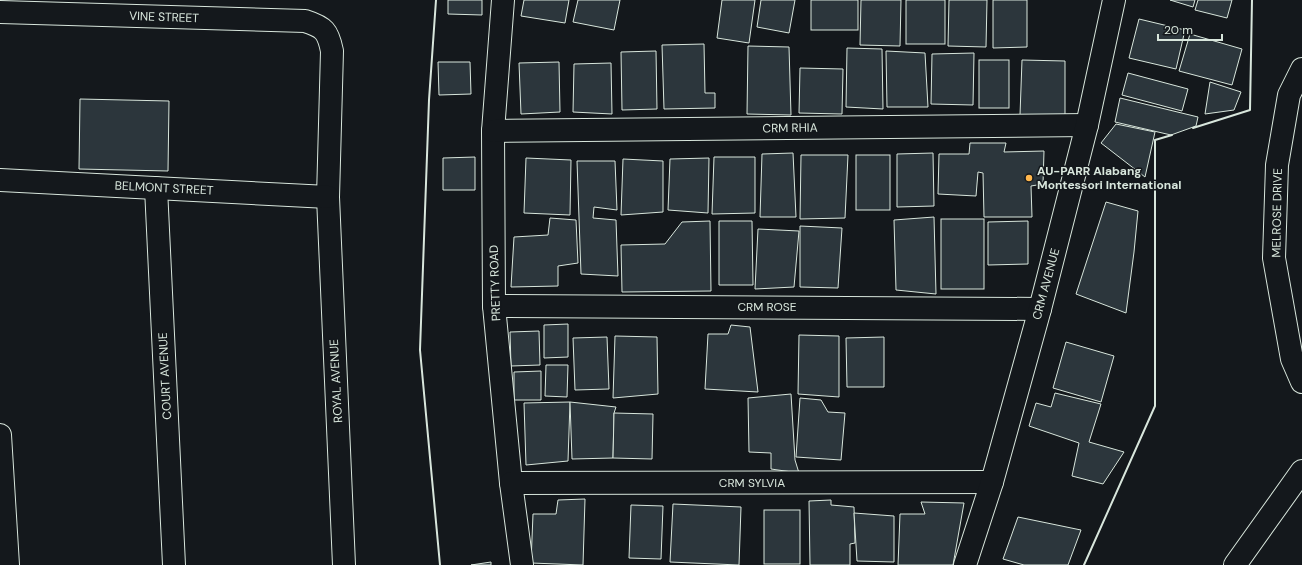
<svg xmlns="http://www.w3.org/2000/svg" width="1302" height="565" viewBox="0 0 1302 565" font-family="'DM Sans',sans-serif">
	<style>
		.building { fill: #2c363c; stroke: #d8e6dc }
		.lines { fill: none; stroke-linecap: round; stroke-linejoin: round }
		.minor-casing { stroke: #d8e6dc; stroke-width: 24 }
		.minor { stroke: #14181c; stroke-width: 22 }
		.wall { stroke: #d8e6dc; stroke-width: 2 }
		.poi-dot { fill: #ffb74d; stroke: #14181c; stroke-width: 1.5 }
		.labels { text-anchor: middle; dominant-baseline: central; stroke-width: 3; stroke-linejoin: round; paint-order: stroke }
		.street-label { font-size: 12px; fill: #d8e6dc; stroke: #14181c }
		.poi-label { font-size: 12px; font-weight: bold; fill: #d8e6dc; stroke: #14181c; text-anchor: start }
	</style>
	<rect width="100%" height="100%" fill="#14181c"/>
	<g class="building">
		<polygon points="448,0 482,0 482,15 448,14"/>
		<polygon points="524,0 569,0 565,23 521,16"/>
		<polygon points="578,0 620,0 614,30 573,22"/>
		<polygon points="722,0 755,0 749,43 717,38"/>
		<polygon points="761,0 795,0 789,33 757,27"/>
		<rect x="811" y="0" width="47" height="30"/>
		<polygon points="861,0 901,0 900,46 860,45"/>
		<rect x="906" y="0" width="39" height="44"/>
		<polygon points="949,0 987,0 986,47 948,46"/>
		<polygon points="993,0 1027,0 1027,47 993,48"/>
		<polygon points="1170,0 1195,0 1193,7"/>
		<polygon points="1198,0 1232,0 1227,18 1195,10"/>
		<polygon points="1139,19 1185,30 1176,69 1129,58"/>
		<polygon points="1190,34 1242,49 1232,85 1179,71"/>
		<polygon points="704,44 705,93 715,93 715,108 664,109 662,45"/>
		<polygon points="748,46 789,47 791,115 747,114"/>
		<polygon points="847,48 882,49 883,109 846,107"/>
		<polygon points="656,51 657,109 622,110 621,52"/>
		<polygon points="886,51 925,53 928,107 887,107"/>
		<polygon points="974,53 973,105 931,104 932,54"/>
		<rect x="979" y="60" width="30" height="48"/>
		<polygon points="1022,60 1065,61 1065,116 1020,115"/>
		<polygon points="438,62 470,62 471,94 439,95"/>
		<polygon points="559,62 560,112 521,114 519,63"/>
		<polygon points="611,63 612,114 573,112 574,64"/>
		<polygon points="800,68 843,69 842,114 799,113"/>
		<polygon points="1128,73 1188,89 1182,111 1122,95"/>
		<polygon points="1210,82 1241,92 1234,110 1205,114"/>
		<polygon points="1120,98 1198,117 1196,126 1171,135 1115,122"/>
		<polygon points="80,99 169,101 168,171 79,169"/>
		<polygon points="1116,124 1155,132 1145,177 1101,143"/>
		<polygon points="970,143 1006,143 1004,152 1044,151 1043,184 1031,186 1032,217 984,217 983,173 978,172 976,196 938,194 939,154 969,154"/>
		<polygon points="793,153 796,217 760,217 762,154"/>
		<polygon points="933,153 934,206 897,207 897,154"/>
		<polygon points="801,155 848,155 845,218 800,219"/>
		<rect x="856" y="155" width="34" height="55"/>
		<polygon points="475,157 475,190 443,190 443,158"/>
		<polygon points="714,157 755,157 755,213 712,214"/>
		<polygon points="526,158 571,160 570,215 524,213"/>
		<polygon points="709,158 708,213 668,210 670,159"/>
		<polygon points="623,159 663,161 663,212 621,215"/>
		<polygon points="577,161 615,161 617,210 594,207 593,218 616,220 618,276 581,274"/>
		<polygon points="1106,202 1138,211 1134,252 1126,313 1076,294"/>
		<polygon points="934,217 936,294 896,290 894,220"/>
		<polygon points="550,218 576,220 578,263 558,266 558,286 511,287 514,237 548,235"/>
		<rect x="941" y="219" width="43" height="70"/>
		<polygon points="710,221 711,291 622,292 621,245 665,244 682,222"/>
		<polygon points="719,221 752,221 753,285 719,285"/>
		<polygon points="1028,221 1028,264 988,265 988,222"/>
		<polygon points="800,226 842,228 838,288 800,287"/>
		<polygon points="758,229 799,231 794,287 755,289"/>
		<polygon points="568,324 568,357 544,358 544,325"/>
		<polygon points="731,325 750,327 758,392 705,389 708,334 728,334"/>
		<polygon points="539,331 540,365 511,366 510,332"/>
		<polygon points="799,335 839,336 839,397 798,394"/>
		<polygon points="615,336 657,337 658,394 613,398"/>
		<polygon points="607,337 609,389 575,390 573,338"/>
		<polygon points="884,337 884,387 847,387 846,338"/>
		<polygon points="1066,342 1114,356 1101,402 1053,388"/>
		<polygon points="546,365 568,365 567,397 545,396"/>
		<polygon points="541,371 541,400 514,400 514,372"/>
		<polygon points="1055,393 1101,404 1089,442 1124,452 1103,484 1072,476 1079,443 1029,426 1036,403 1051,407"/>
		<polygon points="791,394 795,460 799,473 771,469 771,453 749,452 748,398"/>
		<polygon points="800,398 821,400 828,412 845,413 841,460 796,457"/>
		<polygon points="570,402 568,461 526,465 524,403"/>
		<polygon points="570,402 616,407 614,413 613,458 572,459"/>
		<polygon points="614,413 653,414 652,459 613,458"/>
		<polygon points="585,499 583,565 531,563 533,514 556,514 558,500"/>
		<polygon points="831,500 831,505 854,507 855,543 850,544 850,565 810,565 809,501"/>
		<polygon points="921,502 964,503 953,565 898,565 900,514 925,514"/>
		<polygon points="673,504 741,507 739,565 670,562"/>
		<polygon points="631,505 663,506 661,559 629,558"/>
		<rect x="764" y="510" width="36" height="54"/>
		<polygon points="854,513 894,516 894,562 857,561"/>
		<polygon points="1018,517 1081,530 1068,565 1024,565 1003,559"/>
		<polygon points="491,562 491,565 471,565"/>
	</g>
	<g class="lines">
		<g class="minor-casing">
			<g id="minor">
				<polyline points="503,0 493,131 494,306 511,483 522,565"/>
				<path d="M0,12L305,21C324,27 328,31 332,51L328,197L344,565"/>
				<polyline points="1302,69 1289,95 1277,165 1274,258 1292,359 1302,382"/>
				<polyline points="493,131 1087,125"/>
				<polyline points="0,180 328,197"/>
				<polyline points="156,188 174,565"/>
				<polyline points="494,306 1040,309"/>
				<polyline points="0,435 8,565"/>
				<polyline points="511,483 992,482"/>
				<polyline points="965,565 992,482 1040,309 1087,125 1114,0"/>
				<polyline points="1235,565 1302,471"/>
			</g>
		</g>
		<use href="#minor" class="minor"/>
		<g class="wall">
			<polyline points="436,0 429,100 420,350 440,565"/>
			<polyline points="1193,128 1250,110 1252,0"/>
			<polyline points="1084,565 1155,406 1155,140 1172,135"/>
		</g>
	</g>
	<circle class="poi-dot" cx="1029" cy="178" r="4"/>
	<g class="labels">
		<g class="street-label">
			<text transform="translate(164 17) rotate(2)">VINE STREET</text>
			<text transform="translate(790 128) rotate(-1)">CRM RHIA</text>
			<text transform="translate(164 188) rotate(3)">BELMONT STREET</text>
			<text transform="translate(1277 213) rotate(-89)">MELROSE DRIVE</text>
			<text transform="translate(495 283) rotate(-92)">PRETTY ROAD</text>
			<text transform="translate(1046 284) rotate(-75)">CRM AVENUE</text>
			<text x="767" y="307">CRM ROSE</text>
			<text transform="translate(165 376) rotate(-93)">COURT AVENUE</text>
			<text transform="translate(336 381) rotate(-93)">ROYAL AVENUE</text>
			<text x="752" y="483">CRM SYLVIA</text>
		</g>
		<g class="poi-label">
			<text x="1037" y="171">AU-PARR Alabang<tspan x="1037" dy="14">Montessori International</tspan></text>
		</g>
	</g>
	<path d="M1158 34v6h64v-6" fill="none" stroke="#d8e6dc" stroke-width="2"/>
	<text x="1164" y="34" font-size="12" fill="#d8e6dc" stroke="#14181c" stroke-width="3" paint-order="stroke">20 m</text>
</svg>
